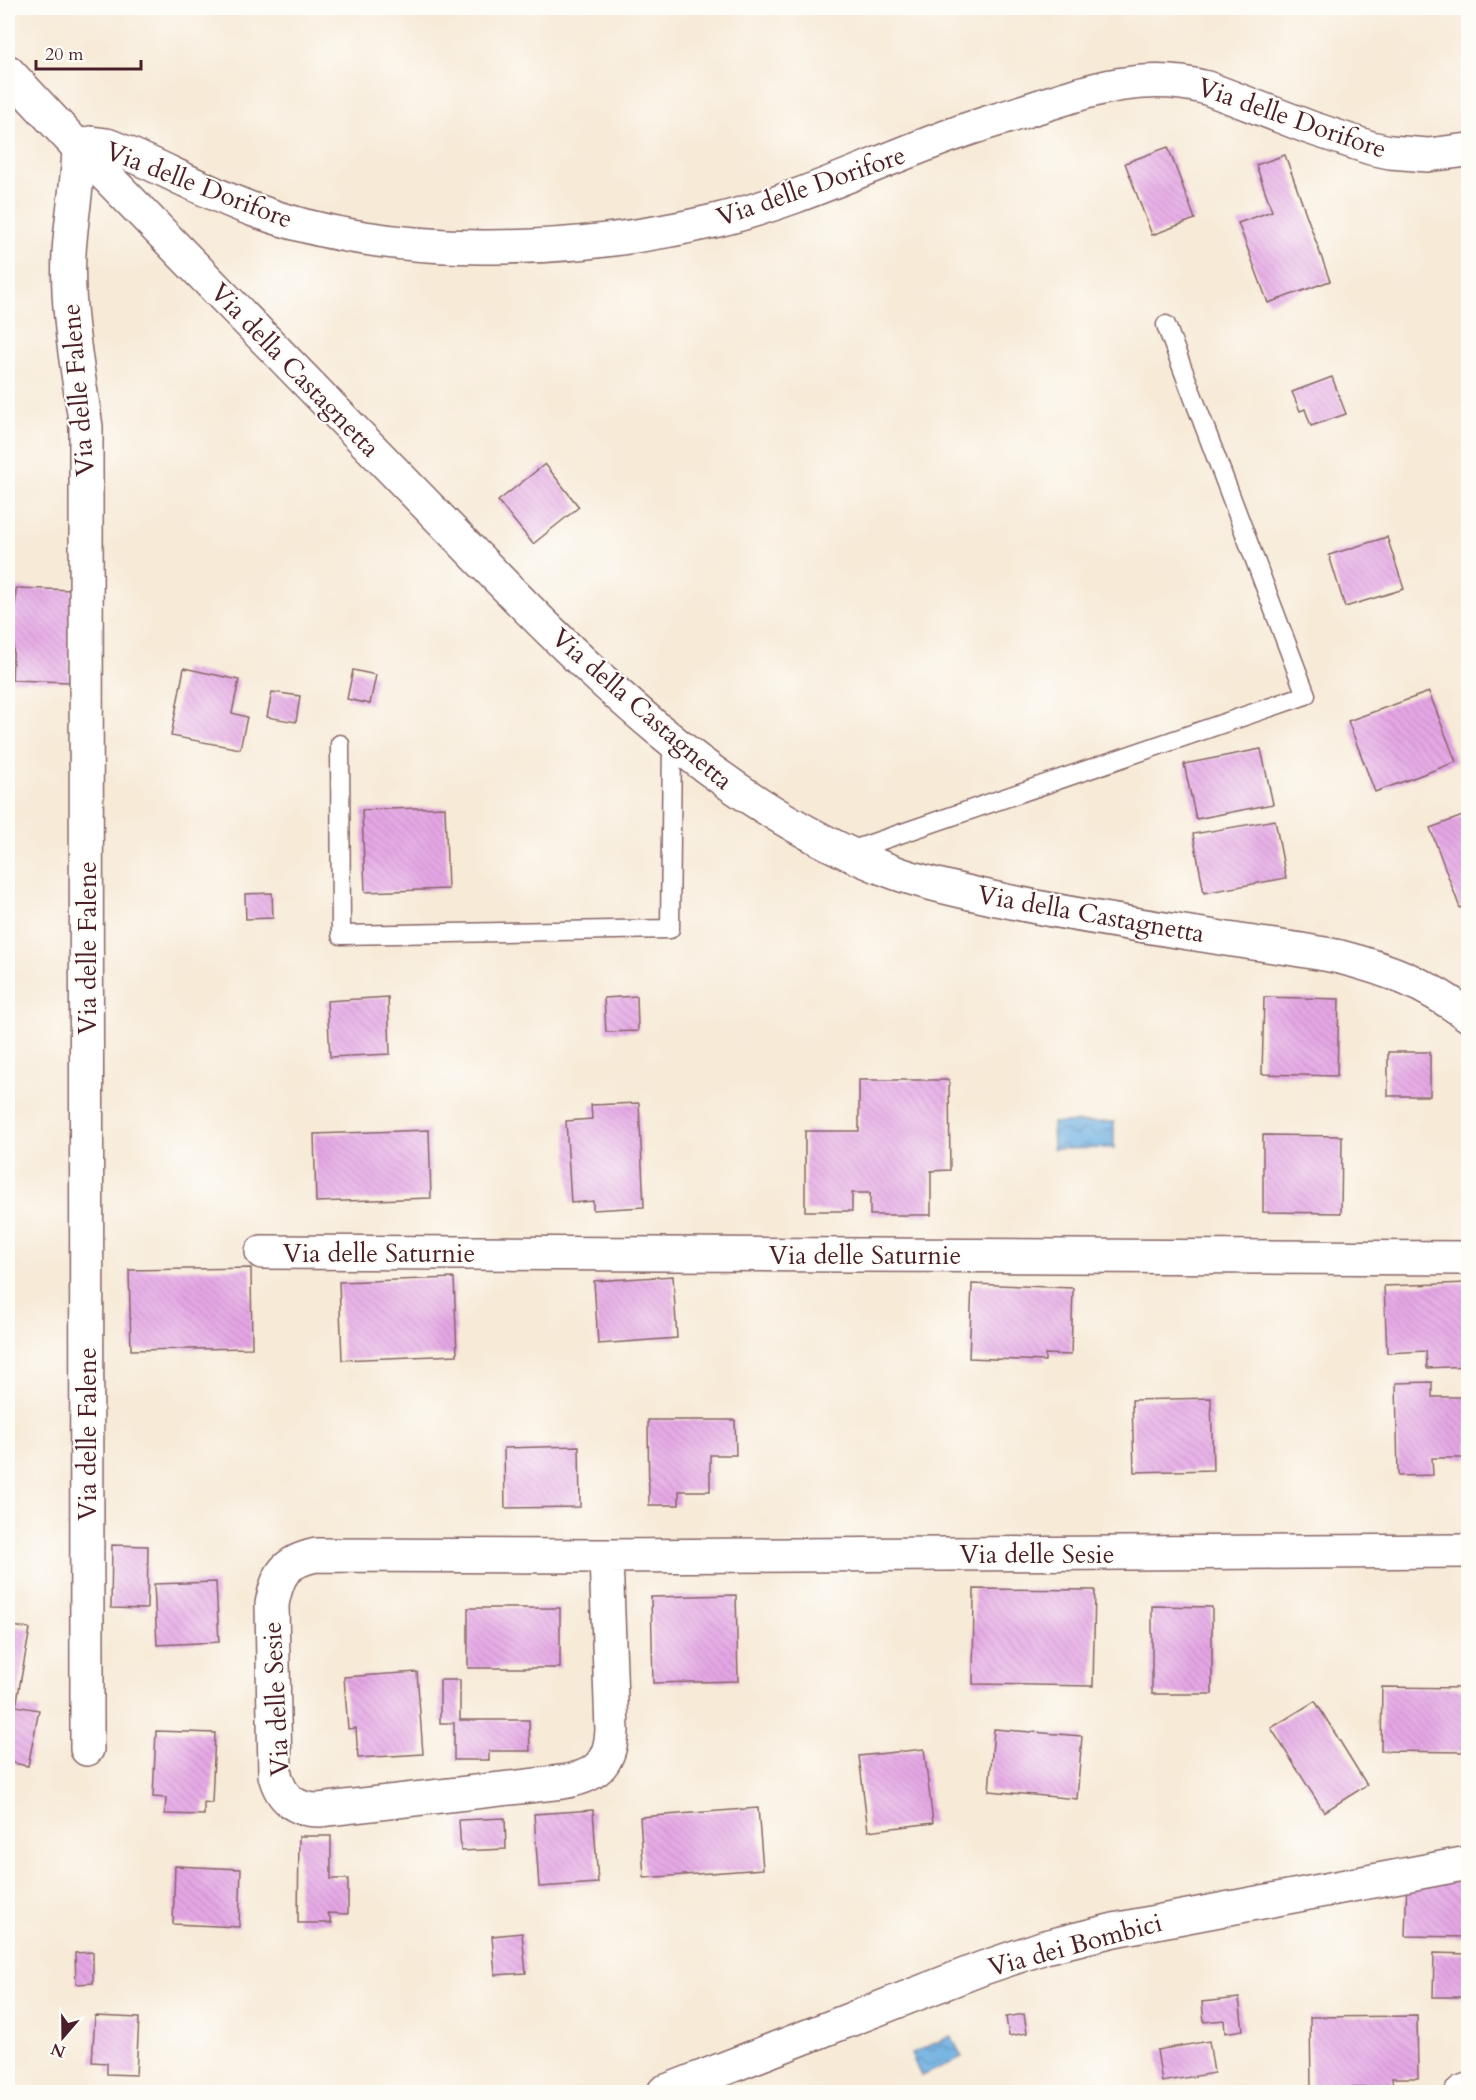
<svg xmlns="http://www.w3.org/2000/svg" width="1476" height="2100" viewBox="0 0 1476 2100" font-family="Cardo,serif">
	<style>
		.water { fill: url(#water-waves); stroke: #5a6686; stroke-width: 1.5 }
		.building { fill: url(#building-back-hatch) }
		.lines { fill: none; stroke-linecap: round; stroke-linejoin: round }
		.service-casing { stroke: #876667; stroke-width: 21 }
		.minor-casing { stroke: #876667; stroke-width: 36 }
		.service { stroke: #fff; stroke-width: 18 }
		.minor { stroke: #fff; stroke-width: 33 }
		.labels { text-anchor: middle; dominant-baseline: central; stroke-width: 4.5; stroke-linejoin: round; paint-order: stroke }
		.street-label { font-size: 26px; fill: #4a1f2b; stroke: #fdfcf7 }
	</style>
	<defs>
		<pattern id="water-waves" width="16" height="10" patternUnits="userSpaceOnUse" patternTransform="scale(1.5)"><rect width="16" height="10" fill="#6baee0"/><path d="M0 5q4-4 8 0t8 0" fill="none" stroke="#5a8db6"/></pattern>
		<pattern id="building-back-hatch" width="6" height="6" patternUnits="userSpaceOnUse" patternTransform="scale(1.5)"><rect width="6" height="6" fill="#e5a7e5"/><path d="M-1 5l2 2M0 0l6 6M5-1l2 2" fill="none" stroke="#c68fc5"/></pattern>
	</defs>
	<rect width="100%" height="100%" fill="#fdfcf7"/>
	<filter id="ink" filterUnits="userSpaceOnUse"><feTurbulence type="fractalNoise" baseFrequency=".0167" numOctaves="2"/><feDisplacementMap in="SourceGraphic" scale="12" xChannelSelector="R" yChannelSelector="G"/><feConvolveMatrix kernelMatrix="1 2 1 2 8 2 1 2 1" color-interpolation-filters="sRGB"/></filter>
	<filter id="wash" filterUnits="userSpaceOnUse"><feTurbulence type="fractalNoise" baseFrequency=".008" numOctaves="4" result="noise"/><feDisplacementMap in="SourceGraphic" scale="24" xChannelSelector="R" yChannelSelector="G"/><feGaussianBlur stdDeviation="1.35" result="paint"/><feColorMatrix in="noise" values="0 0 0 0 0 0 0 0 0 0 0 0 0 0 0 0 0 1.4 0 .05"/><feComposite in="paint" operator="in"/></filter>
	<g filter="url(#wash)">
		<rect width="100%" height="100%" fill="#f7ead7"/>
		<g class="water">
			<polygon points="1114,1122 1114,1148 1053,1149 1052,1123"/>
			<polygon points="951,2036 962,2057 921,2076 911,2054"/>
		</g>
		<g id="blocks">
			<g class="building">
				<polygon points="1168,147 1195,219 1152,235 1125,163"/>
				<polygon points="1285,155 1330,281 1268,303 1238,223 1272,211 1256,165"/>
				<polygon points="1332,377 1346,414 1311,426 1305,409 1300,411 1292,392"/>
				<polygon points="545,464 579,507 533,544 498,501"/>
				<polygon points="1387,537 1404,589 1345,607 1329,555"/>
				<polygon points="16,588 73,590 69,682 12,680"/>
				<polygon points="184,668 239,680 232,713 247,717 240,749 171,736"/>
				<polygon points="353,670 376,675 370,704 347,699"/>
				<polygon points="272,692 300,696 296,722 267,717"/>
				<polygon points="1429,692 1456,762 1375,792 1348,721"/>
				<polygon points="1261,749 1273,804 1196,819 1184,764"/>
				<polygon points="445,807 448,889 365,892 362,810"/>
				<polygon points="1468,814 1468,905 1460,908 1430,828"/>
				<polygon points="1275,820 1286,878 1204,893 1193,834"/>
				<polygon points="272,893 273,918 246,919 245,894"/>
				<polygon points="637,996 638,1031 606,1032 604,998"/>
				<polygon points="388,997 390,1054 330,1057 327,1001"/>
				<polygon points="1264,997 1339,999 1337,1076 1262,1074"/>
				<rect x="1388" y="1052" width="42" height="44"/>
				<polygon points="859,1080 949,1080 950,1170 931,1171 931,1215 870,1215 870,1193 852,1193 852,1211 805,1211 805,1131 859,1131"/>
				<polygon points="639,1103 644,1207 593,1210 593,1201 571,1203 566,1121 592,1119 591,1105"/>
				<polygon points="429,1130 431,1198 316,1202 314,1134"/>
				<polygon points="1263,1135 1342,1136 1341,1213 1263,1212"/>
				<polygon points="251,1268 252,1348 131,1350 129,1270"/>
				<polygon points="673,1276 677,1338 598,1344 594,1281"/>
				<polygon points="454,1278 457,1355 342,1360 339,1282"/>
				<polygon points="1468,1283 1468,1366 1427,1368 1426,1351 1387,1353 1384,1286"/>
				<polygon points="972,1284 1073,1288 1071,1355 1045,1354 1045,1361 969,1358"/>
				<polygon points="1432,1382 1432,1397 1468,1397 1468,1458 1432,1458 1433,1475 1398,1476 1396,1383"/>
				<polygon points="1211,1398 1213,1470 1134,1472 1132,1400"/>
				<polygon points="648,1420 735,1420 736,1455 710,1455 710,1491 679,1491 679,1505 649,1505"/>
				<polygon points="579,1446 580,1507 505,1508 504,1448"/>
				<polygon points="112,1545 148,1546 147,1609 111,1608"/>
				<polygon points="216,1582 219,1642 157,1645 154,1584"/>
				<polygon points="974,1589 1095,1590 1093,1686 973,1684"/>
				<polygon points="736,1595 738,1681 653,1683 651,1597"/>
				<polygon points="1152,1606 1212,1607 1212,1694 1152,1694"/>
				<rect x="468" y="1608" width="92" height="60"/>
				<polygon points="8,1625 30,1629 16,1706 39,1710 28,1766 8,1762"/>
				<polygon points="417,1672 423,1754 358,1758 356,1728 348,1729 344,1677"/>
				<polygon points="440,1680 460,1680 460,1720 529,1720 530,1751 489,1751 489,1760 454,1760 454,1723 440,1723"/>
				<polygon points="1382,1687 1468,1688 1468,1752 1381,1751"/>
				<polygon points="1315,1701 1367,1785 1324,1812 1271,1728"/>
				<polygon points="994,1729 1082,1736 1077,1799 989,1791"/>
				<polygon points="156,1731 215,1733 212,1803 204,1802 204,1815 165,1814 166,1798 153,1797"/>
				<polygon points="924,1749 933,1823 868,1831 859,1756"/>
				<polygon points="758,1808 763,1869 644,1878 640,1817"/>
				<polygon points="593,1810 598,1883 539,1887 534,1814"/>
				<polygon points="505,1818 506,1849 461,1851 459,1820"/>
				<polygon points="299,1836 331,1836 331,1879 348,1879 348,1914 328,1913 332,1923 298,1923"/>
				<polygon points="175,1866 241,1869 239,1927 173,1924"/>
				<polygon points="1407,1878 1468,1879 1468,1937 1405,1936"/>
				<polygon points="522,1933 526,1973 495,1975 492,1936"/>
				<polygon points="93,1952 93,1983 76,1984 75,1953"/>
				<polygon points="1434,1953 1468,1954 1468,1997 1433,1997"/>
				<polygon points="1239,1998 1243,2030 1225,2033 1224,2020 1204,2022 1202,2002"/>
				<polygon points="1024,2014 1027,2033 1009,2036 1006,2017"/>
				<polygon points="95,2016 139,2018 136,2075 107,2074 107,2063 92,2062"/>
				<polygon points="1417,2016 1418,2078 1392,2078 1393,2087 1311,2089 1310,2017"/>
				<polygon points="1209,2041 1214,2073 1162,2082 1157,2050"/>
			</g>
		</g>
	</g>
	<g filter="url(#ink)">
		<use href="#blocks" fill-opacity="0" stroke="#876667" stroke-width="1.5"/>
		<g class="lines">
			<g class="service-casing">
				<g id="service">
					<polyline points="340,744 341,935 670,929 672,740"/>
					<polyline points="847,852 1306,695 1166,325"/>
				</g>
			</g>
			<g class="minor-casing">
				<g id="minor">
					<path d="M8,72L79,148C189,261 300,375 411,489C552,633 702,802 896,873C930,885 966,892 1002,900C1080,917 1160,928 1240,941C1273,946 1307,950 1340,957C1391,970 1426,984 1468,1015"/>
					<polyline points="262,1252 1468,1258"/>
					<path d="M606,1556L612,1731C610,1765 595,1777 562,1782L319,1810C296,1810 281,1799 275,1775L272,1604C278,1574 284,1562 316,1555L606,1556L1468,1551"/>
					<path d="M87,1749L86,427C78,370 66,311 69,253C71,218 78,183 79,148L91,143L107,145C157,164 204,192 254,210C391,261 573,254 714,221C799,201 875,162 957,133C978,125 1001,119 1022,112C1084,92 1142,70 1207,88L1311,128L1371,148L1390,152L1428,155L1468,150"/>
					<polyline points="664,2092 983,1968 1045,1947 1114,1930 1468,1863"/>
					<polyline points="1462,2092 1468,2090"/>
				</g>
			</g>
			<use href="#service" class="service"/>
			<use href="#minor" class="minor"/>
		</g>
	</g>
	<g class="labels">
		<g class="street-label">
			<text transform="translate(1292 118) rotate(19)">Via delle Dorifore</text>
			<text transform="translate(199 185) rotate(21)">Via delle Dorifore</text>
			<text transform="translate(811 186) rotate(-19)">Via delle Dorifore</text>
			<text transform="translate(295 370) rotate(46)">Via della Castagnetta</text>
			<text transform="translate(78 390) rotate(-95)">Via delle Falene</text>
			<text transform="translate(642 709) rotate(41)">Via della Castagnetta</text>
			<text transform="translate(1091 914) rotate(10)">Via della Castagnetta</text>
			<text transform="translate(87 948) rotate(-90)">Via delle Falene</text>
			<text x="379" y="1253">Via delle Saturnie</text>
			<text x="865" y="1255">Via delle Saturnie</text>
			<text transform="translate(87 1434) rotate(-90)">Via delle Falene</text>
			<text x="1037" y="1554">Via delle Sesie</text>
			<text transform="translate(276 1699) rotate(-93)">Via delle Sesie</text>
			<text transform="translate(1075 1945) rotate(-15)">Via dei Bombici</text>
		</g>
	</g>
	<rect width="1476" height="2100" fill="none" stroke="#fdfcf7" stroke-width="30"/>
	<g transform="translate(63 2037) rotate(200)" stroke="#fdfcf7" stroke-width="4.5" paint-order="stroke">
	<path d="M0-4.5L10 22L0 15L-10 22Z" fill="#4a1f2b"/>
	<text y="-9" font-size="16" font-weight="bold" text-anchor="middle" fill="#4a1f2b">N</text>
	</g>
	<path d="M36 60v9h105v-9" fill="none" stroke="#4a1f2b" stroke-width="3"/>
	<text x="45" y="60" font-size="18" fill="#4a1f2b" stroke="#fdfcf7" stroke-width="4.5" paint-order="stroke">20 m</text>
</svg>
